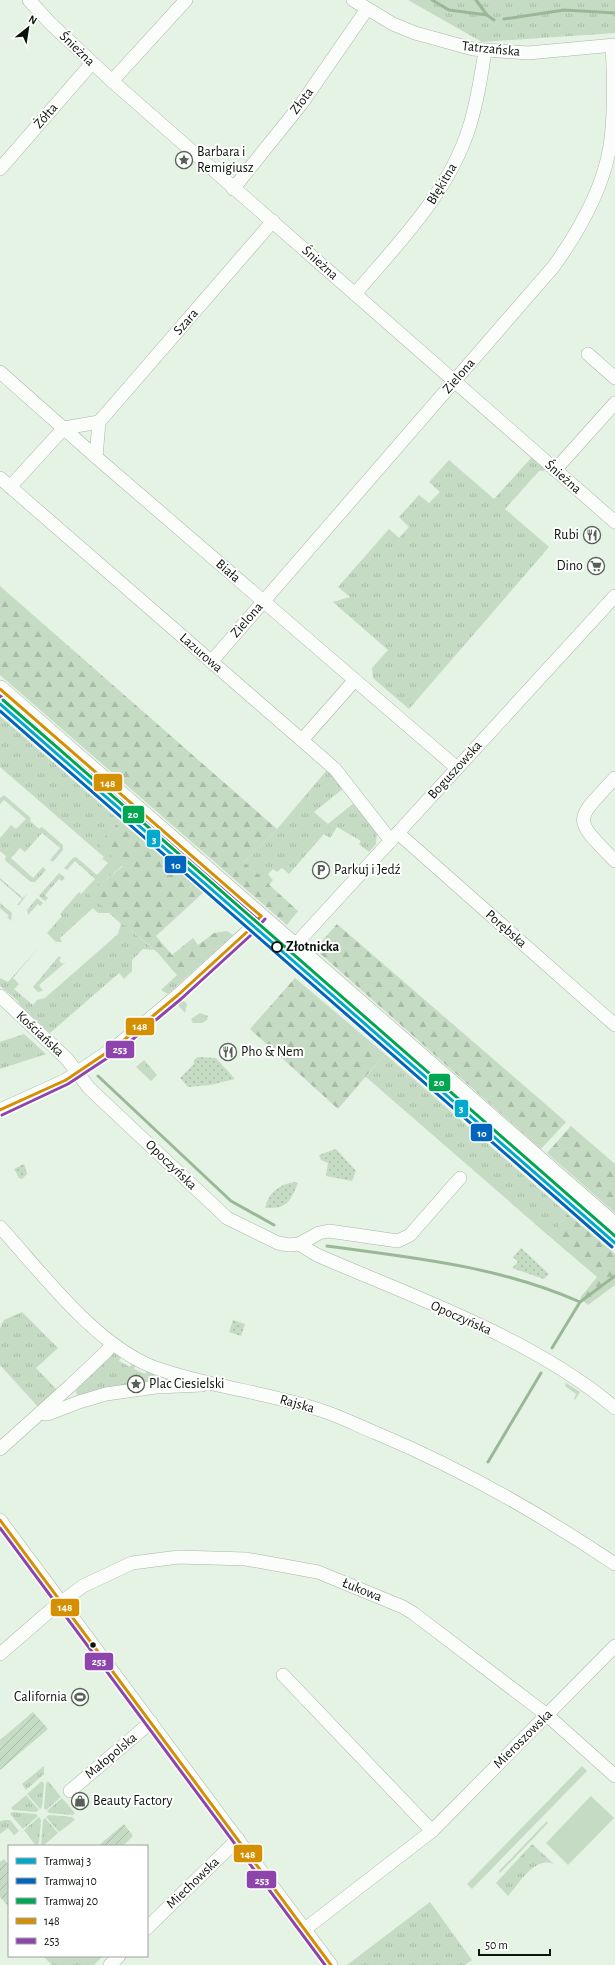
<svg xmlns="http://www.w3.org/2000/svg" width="615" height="1965" viewBox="0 0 615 1965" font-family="'Alegreya Sans',sans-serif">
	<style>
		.grass { fill: url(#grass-tufts) }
		.forest { fill: url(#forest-firs) }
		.park { fill: url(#park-dots) }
		.garden { fill: url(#garden-furrows) }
		.pitch { fill: #c5dbc4 }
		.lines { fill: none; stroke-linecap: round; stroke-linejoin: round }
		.stream { stroke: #9ab897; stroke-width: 3 }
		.minor-casing { stroke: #aab5a9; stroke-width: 14 }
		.major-casing { stroke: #aab5a9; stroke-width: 18 }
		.minor { stroke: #fbfdfb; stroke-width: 13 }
		.major { stroke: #fbfdfb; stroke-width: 17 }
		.bus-1-casing { stroke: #fff; stroke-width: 6 }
		.bus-2-casing { stroke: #fff; stroke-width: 6 }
		.bus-1 { stroke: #d49002; stroke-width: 3 }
		.bus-2 { stroke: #8e44ad; stroke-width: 3 }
		.tram-1-casing { stroke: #fff; stroke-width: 6 }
		.tram-2-casing { stroke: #fff; stroke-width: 6 }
		.tram-3-casing { stroke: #fff; stroke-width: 6 }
		.tram-1 { stroke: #00a9ce; stroke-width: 3 }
		.tram-2 { stroke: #0065bd; stroke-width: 3 }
		.tram-3 { stroke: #00a651; stroke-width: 3 }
		.stop-dot { fill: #fff; stroke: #0b140a; stroke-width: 2 }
		.bus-dot { fill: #0b140a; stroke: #fff; stroke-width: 1.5 }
		.labels { text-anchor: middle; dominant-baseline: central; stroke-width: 4; stroke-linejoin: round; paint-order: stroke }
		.street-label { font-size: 14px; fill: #0b140a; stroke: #fff }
		.poi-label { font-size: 14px; fill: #0b140a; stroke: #fff; text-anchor: start }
		.stop-label { font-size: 14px; font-weight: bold; fill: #0b140a; stroke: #fff; text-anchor: start }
		.line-badge { stroke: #fff; stroke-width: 1.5 }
		.badge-label { font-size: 11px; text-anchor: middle; font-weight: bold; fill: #fff }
	</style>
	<defs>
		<pattern id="grass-tufts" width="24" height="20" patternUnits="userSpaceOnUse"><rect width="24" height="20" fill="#c5dbc4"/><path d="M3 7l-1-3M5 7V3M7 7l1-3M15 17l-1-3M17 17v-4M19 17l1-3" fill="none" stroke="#a8bba7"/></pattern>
		<pattern id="forest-firs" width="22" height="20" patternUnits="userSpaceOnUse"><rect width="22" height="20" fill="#c5dbc4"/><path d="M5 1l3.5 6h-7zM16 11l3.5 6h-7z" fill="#a8bba7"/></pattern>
		<pattern id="park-dots" width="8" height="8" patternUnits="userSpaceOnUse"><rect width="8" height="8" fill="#c5dbc4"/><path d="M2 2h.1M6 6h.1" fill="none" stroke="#a8bba7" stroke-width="1.8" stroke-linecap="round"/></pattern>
		<pattern id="garden-furrows" width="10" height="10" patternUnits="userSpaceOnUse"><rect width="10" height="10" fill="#c5dbc4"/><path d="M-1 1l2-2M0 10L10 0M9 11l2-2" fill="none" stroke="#a8bba7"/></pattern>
	</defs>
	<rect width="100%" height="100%" fill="#e4f3e3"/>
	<g class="grass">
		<polygon points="408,0 615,0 615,33 482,42"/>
		<polygon points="532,457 548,470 539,471 505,509 549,547 409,709 373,678 372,668 388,650 333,602 350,597 338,587 389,529 399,538 409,527 399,517 419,495 429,503 440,492 429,482 449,460 494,499"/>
		<polygon points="0,716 120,821 99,844 123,865 89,894 154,950 143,949 132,960 132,971 124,979 119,973 50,1033 18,1003 19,1002 0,986 0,978 8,982 41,945 13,978 19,984 14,989 33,1005 37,1000 45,998 118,934 121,924 109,913 98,913 93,908 60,938 62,942 56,942 47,933 62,916 60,914 79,892 81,894 95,879 75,861 67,870 64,868 73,858 76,857 97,875 108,863 103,859 99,863 104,857 0,767"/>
		<polygon points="327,770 344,788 314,812 328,824 355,802 377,828 376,844 369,852 359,844 361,841 337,827 330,838 324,834 289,874 282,868 277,872 273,869 268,874 273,880 269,885 244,862 277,829"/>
		<polygon points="4,795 31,818 30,821 39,829 42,827 63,845 63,850 53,862 50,860 60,848 42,833 25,852 20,848 11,858 33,878 43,867 46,870 35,882 31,882 8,863 5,860 6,856 0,851 0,838 11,825 16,829 26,819 4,800 0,804 0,798"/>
		<polygon points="59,873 65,878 62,881 59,879 45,895 48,898 45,901 39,896"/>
		<polygon points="0,878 23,898 28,893 19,905 17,905 22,899 0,880"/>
		<polygon points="37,898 43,903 40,906 38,904 28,915 27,910"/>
		<polygon points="0,903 12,913 11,921 7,917 9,916 0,908"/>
		<polygon points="59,956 61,958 59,960 62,964 66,962 39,985 43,991 38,992 33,987"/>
		<polygon points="177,975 182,981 168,994 161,990"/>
		<polygon points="182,999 187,1004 185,1013 177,1004"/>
		<polygon points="200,1013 208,1016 207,1020 202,1023 193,1023 191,1019"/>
		<polygon points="24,1034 46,1054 0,1069 0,1042"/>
		<polygon points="385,1054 568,1214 549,1236 366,1077"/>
		<polygon points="144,1060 157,1075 151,1081 136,1067"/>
		<polygon points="22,1312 58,1348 36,1368 59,1392 40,1409 0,1365 0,1328 4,1320"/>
		<polygon points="113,1352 122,1355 119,1361 130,1367 133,1361 137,1363 134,1369 145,1374 148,1368 154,1373 154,1381 78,1396 75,1390"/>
		<polygon points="566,1383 580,1392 575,1400 574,1399 576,1394 565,1386"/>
		<polygon points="44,1766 44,1774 26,1790 22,1784"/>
		<polygon points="42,1781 44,1784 42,1807 40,1809 27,1794"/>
		<polygon points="48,1781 61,1797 46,1810 44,1808 46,1784"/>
		<polygon points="26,1795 39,1810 36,1812 13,1810 11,1808"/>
		<polygon points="62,1798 75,1813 73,1815 49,1813 47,1811"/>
		<polygon points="12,1812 36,1814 38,1816 23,1829 10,1814"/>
		<polygon points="49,1815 72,1817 75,1820 59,1832 46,1817"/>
		<polygon points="39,1817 41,1820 39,1843 36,1846 24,1830"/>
		<polygon points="45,1818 58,1833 43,1846 41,1844 43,1820"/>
		<polygon points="5,1820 10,1820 19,1831 14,1835 8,1828 0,1834 0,1821"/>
		<path d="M532,1844L554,1864C534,1856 520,1883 508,1896L496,1883Z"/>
		<polygon points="430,1902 472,1960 465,1965 347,1965"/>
		<polygon points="43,1956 103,1956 94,1965 52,1965"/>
	</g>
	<g class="forest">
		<polygon points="0,586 277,829 244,862 298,911 287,925 0,675"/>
		<polygon points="120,821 204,892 156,936 172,955 193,938 198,945 214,933 227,931 233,935 182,981 157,952 88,894 123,866 98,844"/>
		<polygon points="337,924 566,1122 541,1149 315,949"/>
		<polygon points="295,978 385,1054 338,1109 250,1029"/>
		<polygon points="571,1126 615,1164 615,1213 547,1153"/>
		<polygon points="568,1214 615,1254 615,1285 588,1305 580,1298 597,1277 549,1236"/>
	</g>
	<g class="park">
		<polygon points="198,1057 216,1058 235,1079 210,1085 188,1087 180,1078 194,1064 194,1060"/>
		<polygon points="336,1149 356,1171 352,1181 326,1176 328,1163 321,1160 319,1155"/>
		<polygon points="24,1164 27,1174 22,1179 19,1178 14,1169"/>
		<path d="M295,1182L298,1183C290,1202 287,1209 265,1208C269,1192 279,1184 295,1182Z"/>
		<polygon points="521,1248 549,1274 544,1279 512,1268 518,1262 513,1257"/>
		<polygon points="233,1320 245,1324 241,1336 229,1332"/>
	</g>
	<g class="garden">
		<polygon points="33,1712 48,1729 0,1770 0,1740"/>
		<polygon points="124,1824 133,1836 123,1846 98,1846"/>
		<polygon points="4,1859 9,1865 9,1907 0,1897 0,1862"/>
	</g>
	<g class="pitch">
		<polygon points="582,1766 587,1771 472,1889 467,1884"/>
		<polygon points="591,1796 614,1818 568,1865 546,1843"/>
		<polygon points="547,1821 548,1823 500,1873 499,1871"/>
	</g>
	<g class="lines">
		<g class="stream">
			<polyline points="432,0 449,10 487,15"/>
			<polyline points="476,0 487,15 494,20"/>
			<polyline points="504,19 564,10 615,13"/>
			<polyline points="98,1076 231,1201 274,1225"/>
			<path d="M327,1246C415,1258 498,1266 580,1302L615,1276"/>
			<polyline points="552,1348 580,1302"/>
			<polyline points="488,1462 541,1373"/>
		</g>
		<g class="minor-casing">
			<g id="minor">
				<polyline points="29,0 50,23 112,81 615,522"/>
				<polyline points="353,0 393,24 415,33 473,49 528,53 615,45"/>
				<polyline points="112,81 186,0"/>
				<polyline points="0,169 92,63"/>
				<polyline points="233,189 302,103 367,9"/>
				<path d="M355,294C398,243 448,194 469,128C477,103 481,77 485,51"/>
				<polyline points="588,354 615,378"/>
				<polyline points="0,372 96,457 457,768"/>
				<polyline points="96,457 99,422"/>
				<polyline points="555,470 615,403"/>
				<polyline points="0,478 335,769 391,841"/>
				<polyline points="10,487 64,428 99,422 273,221"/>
				<path d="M211,662L554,266C579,231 603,189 610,146C615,113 614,79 612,46"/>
				<polyline points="302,740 354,681"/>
				<path d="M615,778C574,822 572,817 615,861"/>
				<polyline points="398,833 615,1025"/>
				<polyline points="295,945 615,596"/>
				<polyline points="0,996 67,1059 89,1088 227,1218 278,1243 289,1245 299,1244 319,1233 329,1231 398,1241 410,1235 460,1178"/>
				<polyline points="0,1110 66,1080 118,1045 178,995 248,931 261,916"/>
				<path d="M0,1227C42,1273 87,1334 142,1362C159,1371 179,1375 197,1380C240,1391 284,1397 326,1412C343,1418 359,1426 376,1433C460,1468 539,1513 615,1564"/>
				<path d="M299,1244L317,1255C415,1298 533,1338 615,1408"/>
				<polyline points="41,1413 48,1414 79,1402 106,1394 156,1387 202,1385"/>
				<polyline points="0,1449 70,1386 106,1352 112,1344"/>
				<polyline points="0,1520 331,1965"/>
				<polyline points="0,1654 52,1609 83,1586 132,1563 179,1557 246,1559 318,1572 403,1607 413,1613 547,1715 615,1776"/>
				<polyline points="283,1675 432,1831"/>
				<polyline points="70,1791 151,1722"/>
				<polyline points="147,1928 238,1839"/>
				<polyline points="305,1929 432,1831 615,1646"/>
				<polyline points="110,1965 119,1956"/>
			</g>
		</g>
		<g class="major-casing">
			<polyline id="major" points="0,689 615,1226"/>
		</g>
		<use href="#minor" class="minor"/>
		<use href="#major" class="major"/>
		<g class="bus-1-casing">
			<g id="bus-1">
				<polyline points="0,689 261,916"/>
				<polyline points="0,1110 66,1080 118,1045 178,995 248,931 261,916"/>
				<polyline points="0,1520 331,1965"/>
			</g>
		</g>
		<g class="bus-2-casing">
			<g id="bus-2">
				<polyline points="0,696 258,920"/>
				<polyline points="2,1115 68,1084 121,1049 181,999 251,935 265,919"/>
				<polyline points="0,1528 325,1965"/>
			</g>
		</g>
		<use href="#bus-1" class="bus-1"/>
		<use href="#bus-2" class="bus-2"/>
		<g class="tram-1-casing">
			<polyline id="tram-1" points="0,704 615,1243"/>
		</g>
		<g class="tram-2-casing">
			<polyline id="tram-2" points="0,711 612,1247"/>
		</g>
		<g class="tram-3-casing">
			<polyline id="tram-3" points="3,700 615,1236"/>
		</g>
		<use href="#tram-1" class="tram-1"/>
		<use href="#tram-2" class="tram-2"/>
		<use href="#tram-3" class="tram-3"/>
	</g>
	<defs>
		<g id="sight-ring" transform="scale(0.9)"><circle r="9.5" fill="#fff" stroke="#576256" stroke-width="1.5"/><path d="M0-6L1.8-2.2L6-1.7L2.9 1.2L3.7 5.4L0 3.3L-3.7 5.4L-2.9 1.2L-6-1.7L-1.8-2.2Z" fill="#576256"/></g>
		<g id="restaurant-ring" transform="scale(0.9)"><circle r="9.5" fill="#fff" stroke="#576256" stroke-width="1.5"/><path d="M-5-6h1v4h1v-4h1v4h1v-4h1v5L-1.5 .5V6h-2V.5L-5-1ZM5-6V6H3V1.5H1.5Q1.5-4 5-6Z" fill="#576256"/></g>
		<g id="supermarket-ring" transform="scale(0.9)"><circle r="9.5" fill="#fff" stroke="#576256" stroke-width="1.5"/><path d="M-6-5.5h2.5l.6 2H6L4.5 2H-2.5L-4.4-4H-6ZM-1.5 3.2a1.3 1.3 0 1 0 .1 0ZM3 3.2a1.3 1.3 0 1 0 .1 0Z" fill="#576256"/></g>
		<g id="parking-ring" transform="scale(0.9)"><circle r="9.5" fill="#fff" stroke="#576256" stroke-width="1.5"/><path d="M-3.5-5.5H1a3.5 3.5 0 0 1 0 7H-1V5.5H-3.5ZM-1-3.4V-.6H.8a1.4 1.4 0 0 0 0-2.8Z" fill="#576256"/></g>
		<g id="stadium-ring" transform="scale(0.9)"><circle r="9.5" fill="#fff" stroke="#576256" stroke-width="1.5"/><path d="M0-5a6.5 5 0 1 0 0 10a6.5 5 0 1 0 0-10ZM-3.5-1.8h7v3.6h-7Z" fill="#576256"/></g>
		<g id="shop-ring" transform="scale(0.9)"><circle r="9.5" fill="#fff" stroke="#576256" stroke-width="1.5"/><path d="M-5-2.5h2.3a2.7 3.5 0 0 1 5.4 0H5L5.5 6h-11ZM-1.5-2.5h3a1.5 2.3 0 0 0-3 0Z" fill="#576256"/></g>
	</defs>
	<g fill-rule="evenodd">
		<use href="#sight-ring" x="184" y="160"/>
		<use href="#restaurant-ring" x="592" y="535"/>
		<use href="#supermarket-ring" x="596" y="566"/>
		<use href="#parking-ring" x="321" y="870"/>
		<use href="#restaurant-ring" x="228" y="1052"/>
		<use href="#sight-ring" x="136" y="1384"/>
		<use href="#stadium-ring" x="80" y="1697"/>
		<use href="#shop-ring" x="80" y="1801"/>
	</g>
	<circle class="stop-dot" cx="277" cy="947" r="5"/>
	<circle class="bus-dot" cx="93" cy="1645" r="3.5"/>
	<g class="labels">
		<g class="street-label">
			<text transform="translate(77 49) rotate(44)">Śnieżna</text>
			<text transform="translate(491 49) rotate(6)">Tatrzańska</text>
			<text transform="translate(302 101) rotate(-53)">Złota</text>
			<text transform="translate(46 116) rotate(-49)">Żółta</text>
			<text transform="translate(442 184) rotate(-59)">Błękitna</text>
			<text transform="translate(320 263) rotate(42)">Śnieżna</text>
			<text transform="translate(186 322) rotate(-49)">Szara</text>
			<text transform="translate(459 376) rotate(-49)">Zielona</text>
			<text transform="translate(563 477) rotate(41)">Śnieżna</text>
			<text transform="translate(228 571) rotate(41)">Biała</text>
			<text transform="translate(247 620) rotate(-49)">Zielona</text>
			<text transform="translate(201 653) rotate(41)">Lazurowa</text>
			<text transform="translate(455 770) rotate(-48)">Boguszowska</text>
			<text transform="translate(506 929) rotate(41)">Porębska</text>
			<text transform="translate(40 1034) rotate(43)">Kościańska</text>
			<text transform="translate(171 1165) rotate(44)">Opoczyńska</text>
			<text transform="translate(461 1318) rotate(24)">Opoczyńska</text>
			<text transform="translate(297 1404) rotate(16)">Rajska</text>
			<text transform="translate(362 1590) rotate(22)">Łukowa</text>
			<text transform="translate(523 1739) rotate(-45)">Mieroszowska</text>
			<text transform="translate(111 1756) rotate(-40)">Małopolska</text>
			<text transform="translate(193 1883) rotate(-44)">Miechowska</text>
		</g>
		<g class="poi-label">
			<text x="197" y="152">Barbara i<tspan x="197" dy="16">Remigiusz</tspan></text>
			<text x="579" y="535" text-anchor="end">Rubi</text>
			<text x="583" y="566" text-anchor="end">Dino</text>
			<text x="334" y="870">Parkuj i Jedź</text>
			<text x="241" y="1052">Pho &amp; Nem</text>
			<text x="149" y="1384">Plac Ciesielski</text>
			<text x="67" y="1697" text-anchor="end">California</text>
			<text x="93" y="1801">Beauty Factory</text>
		</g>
		<g class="stop-label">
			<text x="286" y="947">Złotnicka</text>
		</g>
	</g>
	<g class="line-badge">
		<rect x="93" y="773" width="30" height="19" rx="4" fill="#d49002"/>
		<rect x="122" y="805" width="23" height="19" rx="4" fill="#00a651"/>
		<rect x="146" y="829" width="15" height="19" rx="4" fill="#00a9ce"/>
		<rect x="164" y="855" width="23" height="19" rx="4" fill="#0065bd"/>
		<rect x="125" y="1017" width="30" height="19" rx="4" fill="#d49002"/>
		<rect x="105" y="1040" width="30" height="19" rx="4" fill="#8e44ad"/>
		<rect x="428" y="1073" width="23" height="19" rx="4" fill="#00a651"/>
		<rect x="454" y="1099" width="15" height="19" rx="4" fill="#00a9ce"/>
		<rect x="470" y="1123" width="23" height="19" rx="4" fill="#0065bd"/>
		<rect x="50" y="1598" width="30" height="19" rx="4" fill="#d49002"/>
		<rect x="84" y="1652" width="30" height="19" rx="4" fill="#8e44ad"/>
		<rect x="233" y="1844" width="30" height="19" rx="4" fill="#d49002"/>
		<rect x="246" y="1870" width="31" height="19" rx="4" fill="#8e44ad"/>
	</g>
	<g class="badge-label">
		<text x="108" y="787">148</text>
		<text x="133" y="818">20</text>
		<text x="154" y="843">3</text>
		<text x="176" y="869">10</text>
		<text x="140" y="1030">148</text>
		<text x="120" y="1053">253</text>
		<text x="439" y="1086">20</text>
		<text x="461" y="1112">3</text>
		<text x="482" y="1137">10</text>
		<text x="65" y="1611">148</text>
		<text x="99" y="1665">253</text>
		<text x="248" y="1858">148</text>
		<text x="262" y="1884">253</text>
	</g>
	<rect x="8" y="1845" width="140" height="112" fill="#ffffff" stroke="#9da19d"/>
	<rect x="16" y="1858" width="20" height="6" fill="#00a9ce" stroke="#9da19d"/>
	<text x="44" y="1865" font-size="12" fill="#0b140a">Tramwaj 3</text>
	<rect x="16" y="1878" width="20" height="6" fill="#0065bd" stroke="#9da19d"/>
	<text x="44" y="1885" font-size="12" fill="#0b140a">Tramwaj 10</text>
	<rect x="16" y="1898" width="20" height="6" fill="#00a651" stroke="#9da19d"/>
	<text x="44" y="1905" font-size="12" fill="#0b140a">Tramwaj 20</text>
	<rect x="16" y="1918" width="20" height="6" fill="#d49002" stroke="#9da19d"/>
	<text x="44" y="1925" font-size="12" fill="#0b140a">148</text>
	<rect x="16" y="1938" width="20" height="6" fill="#8e44ad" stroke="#9da19d"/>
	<text x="44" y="1945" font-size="12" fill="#0b140a">253</text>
	<g transform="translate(28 28) rotate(30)" stroke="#ffffff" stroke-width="3" paint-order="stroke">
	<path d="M0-3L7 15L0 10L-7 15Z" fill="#0b140a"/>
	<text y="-6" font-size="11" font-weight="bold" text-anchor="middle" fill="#0b140a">N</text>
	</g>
	<path d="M479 1949v6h71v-6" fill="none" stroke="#0b140a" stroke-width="2"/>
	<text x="485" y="1949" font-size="12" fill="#0b140a" stroke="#ffffff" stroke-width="3" paint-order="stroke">50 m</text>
</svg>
